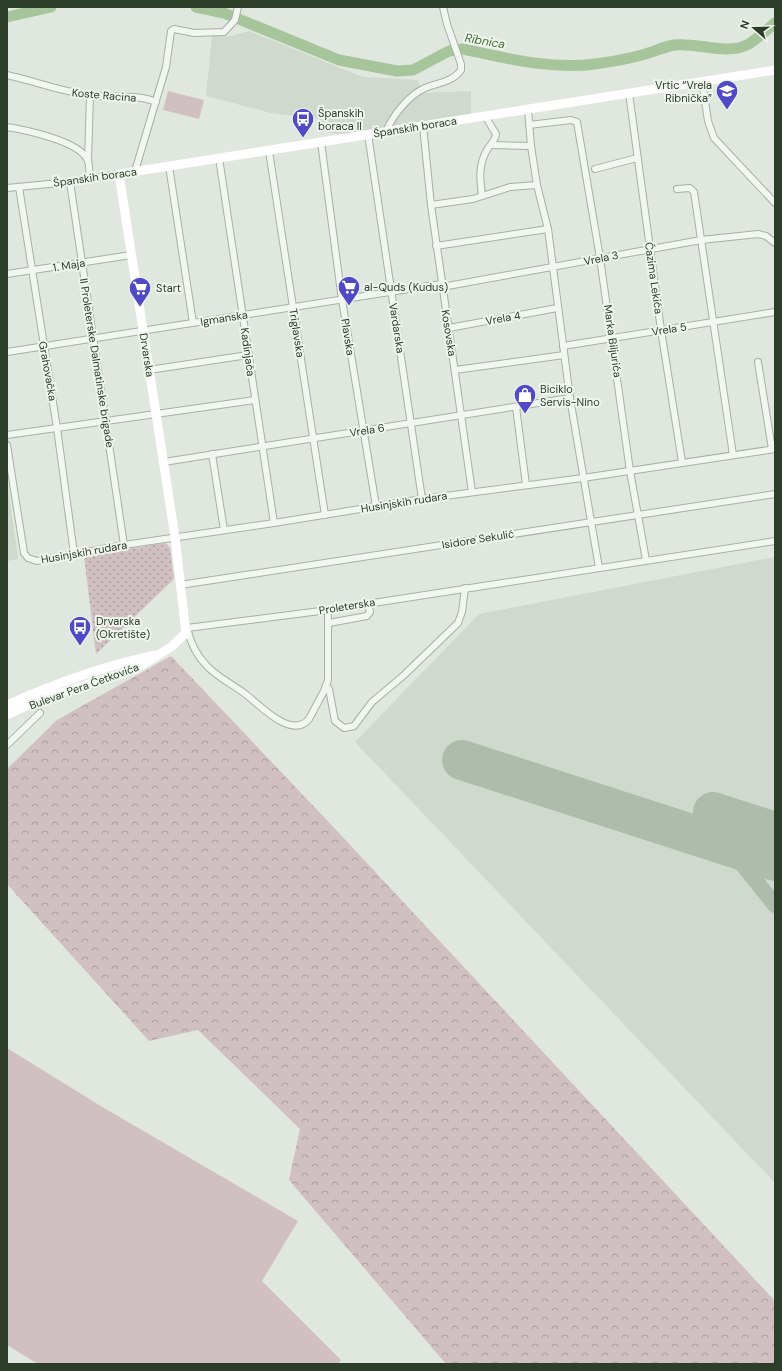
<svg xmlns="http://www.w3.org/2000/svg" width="782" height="1371" viewBox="0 0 782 1371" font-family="'DM Sans',sans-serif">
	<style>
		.built { fill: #cfd9cd }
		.grass { fill: #d0c0c1 }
		.forest { fill: url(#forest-crowns) }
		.park { fill: url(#park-dots) }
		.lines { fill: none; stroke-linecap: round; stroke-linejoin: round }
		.river { stroke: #a7c59b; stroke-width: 11 }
		.taxiway { stroke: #aebcac; stroke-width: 16 }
		.runway { stroke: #aebcac; stroke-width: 40 }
		.street-casing { stroke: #a6b1a4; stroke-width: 8 }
		.street { stroke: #f2f6f1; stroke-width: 6 }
		.secondary { stroke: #fff; stroke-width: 9 }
		.labels { text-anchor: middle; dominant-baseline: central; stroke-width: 4; stroke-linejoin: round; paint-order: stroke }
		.poi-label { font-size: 11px; fill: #2c3d28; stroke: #eff5ee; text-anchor: start }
		.street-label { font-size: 11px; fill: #2c3d28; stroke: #eff5ee }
		.water-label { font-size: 12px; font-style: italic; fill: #436e35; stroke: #eff5ee }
	</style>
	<defs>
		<pattern id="forest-crowns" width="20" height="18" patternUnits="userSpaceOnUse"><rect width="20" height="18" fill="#d0c0c1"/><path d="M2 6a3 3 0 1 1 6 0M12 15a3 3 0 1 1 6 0" fill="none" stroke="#a99d9d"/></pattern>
		<pattern id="park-dots" width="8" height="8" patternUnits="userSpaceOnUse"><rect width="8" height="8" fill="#d0c0c1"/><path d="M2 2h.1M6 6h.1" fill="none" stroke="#a99d9d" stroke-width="1.8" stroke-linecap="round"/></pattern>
	</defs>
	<rect width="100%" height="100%" fill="#e0e7de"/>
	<g class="built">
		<polygon points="249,31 363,77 417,80 424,93 471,91 471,116 344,135 323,131 320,119 271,113 206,96 212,35 231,36"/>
		<polygon points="7,479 18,559 7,561"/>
		<polygon points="775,557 775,1183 355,742 479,614"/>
	</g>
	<g class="grass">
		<polygon points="168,91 204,100 199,119 163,110"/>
		<polygon points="7,1048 104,1108 298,1221 262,1281 341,1360 338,1364 38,1364 7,1345"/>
	</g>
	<polygon class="forest" points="171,656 338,832 775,1301 775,1364 446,1364 289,1180 300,1129 198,1030 149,1041 7,884 7,769 57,720"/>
	<polygon class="park" points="166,543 170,548 174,579 96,654 84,556"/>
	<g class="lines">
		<g class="river">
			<path d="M196,7L224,13L339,60L397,71L413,70L449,51L463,49C505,58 551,70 595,64C610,62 627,59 642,55C653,52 663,47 674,45C698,42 727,56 749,44C758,38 767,30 775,23"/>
			<polyline points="7,17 51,7"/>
		</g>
		<g class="taxiway">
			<polyline points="723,844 735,855 775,905"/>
			<polyline points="746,868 749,859 756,855"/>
		</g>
		<g class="runway">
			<polyline points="462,760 775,861"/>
			<polyline points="713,812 775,832"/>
		</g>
		<g class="street-casing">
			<g id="street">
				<path d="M7,75C34,81 60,91 88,95C110,99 135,93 156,102"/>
				<polyline points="702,81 708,121 714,138 775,203"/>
				<polyline points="629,93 661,330 682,462"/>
				<polyline points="528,109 531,146 537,185 548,229 570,398 599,568"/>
				<polyline points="529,125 571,120 577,122 600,258 630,471 646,560"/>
				<polyline points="423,126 431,205 472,492"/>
				<path d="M7,127C26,130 78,141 87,159C90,164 89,172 90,178"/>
				<path d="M386,132C392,116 409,95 425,88C437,83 453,82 461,70V64L447,24L443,7"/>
				<polyline points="368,134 422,499"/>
				<polyline points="321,142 342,300 376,506"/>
				<polyline points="491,145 531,146"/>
				<polyline points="269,151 325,515"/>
				<polyline points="219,158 274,523"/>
				<polyline points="88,160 90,96"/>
				<polyline points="169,166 193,323"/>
				<polyline points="595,169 637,158"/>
				<polyline points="135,171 166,67 171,31 174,29 194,33 224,32 235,20 238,7"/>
				<polyline points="70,182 124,545"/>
				<polyline points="19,187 57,428 74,554"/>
				<polyline points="7,188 70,182 119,174"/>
				<polyline points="677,189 690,188 694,192 733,455"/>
				<path d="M482,196C480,180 478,165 487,150C490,144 495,142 496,134L485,116"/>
				<polyline points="431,205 473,199 510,187 537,185"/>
				<polyline points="436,246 548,229"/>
				<polyline points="7,274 131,255"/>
				<polyline points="442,287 701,240 758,234 766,236 775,243"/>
				<polyline points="449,328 557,308"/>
				<polyline points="563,346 775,312"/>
				<polyline points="7,352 441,284"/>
				<polyline points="758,362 772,449"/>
				<polyline points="149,370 248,355"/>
				<polyline points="455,370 564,355"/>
				<polyline points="516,407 526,485"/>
				<polyline points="7,435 255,400"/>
				<polyline points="7,445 24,553 28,558 37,561 124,545 274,523 422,499 583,478 775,449"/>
				<polyline points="212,454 224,530"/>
				<polyline points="164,462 570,398"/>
				<polyline points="180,585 775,494"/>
				<path d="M328,610V680L324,691L309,719C291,741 257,702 244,693C232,684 217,677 207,666C197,656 190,641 187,628L328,610L775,541"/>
				<polyline points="329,623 367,616 370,612 368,603"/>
				<polyline points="326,686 329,689 335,721 344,728 354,726 372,702 403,676 458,623 462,612 465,588"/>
				<polyline points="7,745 40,713"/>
			</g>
		</g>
		<use href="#street" class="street"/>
		<g class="secondary">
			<path d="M7,705C54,684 104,666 155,655"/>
			<polyline points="7,715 39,700 136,669 171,647 186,633 175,537 119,174 775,70"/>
		</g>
	</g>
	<defs>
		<g id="school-pin" transform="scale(1.15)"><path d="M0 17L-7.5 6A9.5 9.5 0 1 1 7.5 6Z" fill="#504ac6" stroke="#eff5ee"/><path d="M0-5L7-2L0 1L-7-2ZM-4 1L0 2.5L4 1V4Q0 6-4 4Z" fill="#fff"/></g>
		<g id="bus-pin" transform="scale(1.15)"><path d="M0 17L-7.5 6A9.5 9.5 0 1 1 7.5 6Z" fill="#504ac6" stroke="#eff5ee"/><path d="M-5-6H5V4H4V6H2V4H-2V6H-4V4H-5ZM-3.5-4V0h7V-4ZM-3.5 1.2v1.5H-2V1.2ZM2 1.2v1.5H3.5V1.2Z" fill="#fff"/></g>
		<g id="supermarket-pin" transform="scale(1.15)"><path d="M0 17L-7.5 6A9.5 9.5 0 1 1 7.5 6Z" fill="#504ac6" stroke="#eff5ee"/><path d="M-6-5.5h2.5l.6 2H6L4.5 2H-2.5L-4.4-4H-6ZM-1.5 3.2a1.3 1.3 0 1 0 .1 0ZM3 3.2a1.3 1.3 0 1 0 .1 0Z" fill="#fff"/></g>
		<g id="shop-pin" transform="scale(1.15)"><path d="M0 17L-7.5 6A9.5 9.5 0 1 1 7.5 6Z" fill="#504ac6" stroke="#eff5ee"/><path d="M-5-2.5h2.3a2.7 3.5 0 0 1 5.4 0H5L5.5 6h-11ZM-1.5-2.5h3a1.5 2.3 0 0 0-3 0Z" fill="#fff"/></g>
	</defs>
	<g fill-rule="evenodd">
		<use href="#school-pin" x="727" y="91"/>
		<use href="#bus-pin" x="303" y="119"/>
		<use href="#supermarket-pin" x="349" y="287"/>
		<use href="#supermarket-pin" x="140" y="288"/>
		<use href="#shop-pin" x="525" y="395"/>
		<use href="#bus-pin" x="80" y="627"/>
	</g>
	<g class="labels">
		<g class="poi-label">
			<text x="712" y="85" text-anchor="end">Vrtic “Vrela<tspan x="712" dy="13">Ribnička”</tspan></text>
			<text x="318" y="113">Španskih<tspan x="318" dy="13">boraca II</tspan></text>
			<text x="364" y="287">al-Quds (Kudus)</text>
			<text x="156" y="288">Start</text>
			<text x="540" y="389">Biciklo<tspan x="540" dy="13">Servis-Nino</tspan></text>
			<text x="96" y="621">Drvarska<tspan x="96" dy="13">(Okretište)</tspan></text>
		</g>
		<g class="street-label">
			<text transform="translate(104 95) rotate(5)">Koste Racina</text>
			<text transform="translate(415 127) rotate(-9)">Španskih boraca</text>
			<text transform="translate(95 177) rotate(-8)">Španskih boraca</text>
			<text transform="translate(601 258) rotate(-11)">Vrela 3</text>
			<text transform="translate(69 265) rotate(-9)">1. Maja</text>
			<text transform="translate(654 278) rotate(82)">Ćazima Lekića</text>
			<text transform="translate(224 318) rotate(-9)">Igmanska</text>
			<text transform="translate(503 318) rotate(-10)">Vrela 4</text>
			<text transform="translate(397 328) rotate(81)">Vardarska</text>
			<text transform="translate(669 329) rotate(-9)">Vrela 5</text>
			<text transform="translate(297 333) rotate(81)">Triglavska</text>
			<text transform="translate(449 333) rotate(81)">Kosovska</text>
			<text transform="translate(348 337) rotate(81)">Plavska</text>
			<text transform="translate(613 341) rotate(82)">Marka Biljurića</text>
			<text transform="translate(248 352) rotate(82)">Kadinjača</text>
			<text transform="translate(147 355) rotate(81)">Drvarska</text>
			<text transform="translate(97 363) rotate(81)">II Proleterske Dalmatinske brigade</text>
			<text transform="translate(48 371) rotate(80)">Grahovačka</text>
			<text transform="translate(367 430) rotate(-9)">Vrela 6</text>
			<text transform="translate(404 502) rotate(-9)">Husinjskih rudara</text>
			<text transform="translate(478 539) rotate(-9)">Isidore Sekulić</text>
			<text transform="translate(84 552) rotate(-10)">Husinjskih rudara</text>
			<text transform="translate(347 606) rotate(-9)">Proleterska</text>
			<text transform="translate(84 686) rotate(-20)">Bulevar Pera Ćetkovića</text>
		</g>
		<g class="water-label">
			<text transform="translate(485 41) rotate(10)">Ribnica</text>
		</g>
	</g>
	<rect width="782" height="1371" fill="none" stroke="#2c3d28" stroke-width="16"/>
	<g transform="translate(754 28) rotate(290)" stroke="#eff5ee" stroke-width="3" paint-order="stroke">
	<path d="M0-3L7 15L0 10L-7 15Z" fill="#2c3d28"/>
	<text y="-6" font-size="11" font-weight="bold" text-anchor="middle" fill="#2c3d28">N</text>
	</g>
</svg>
